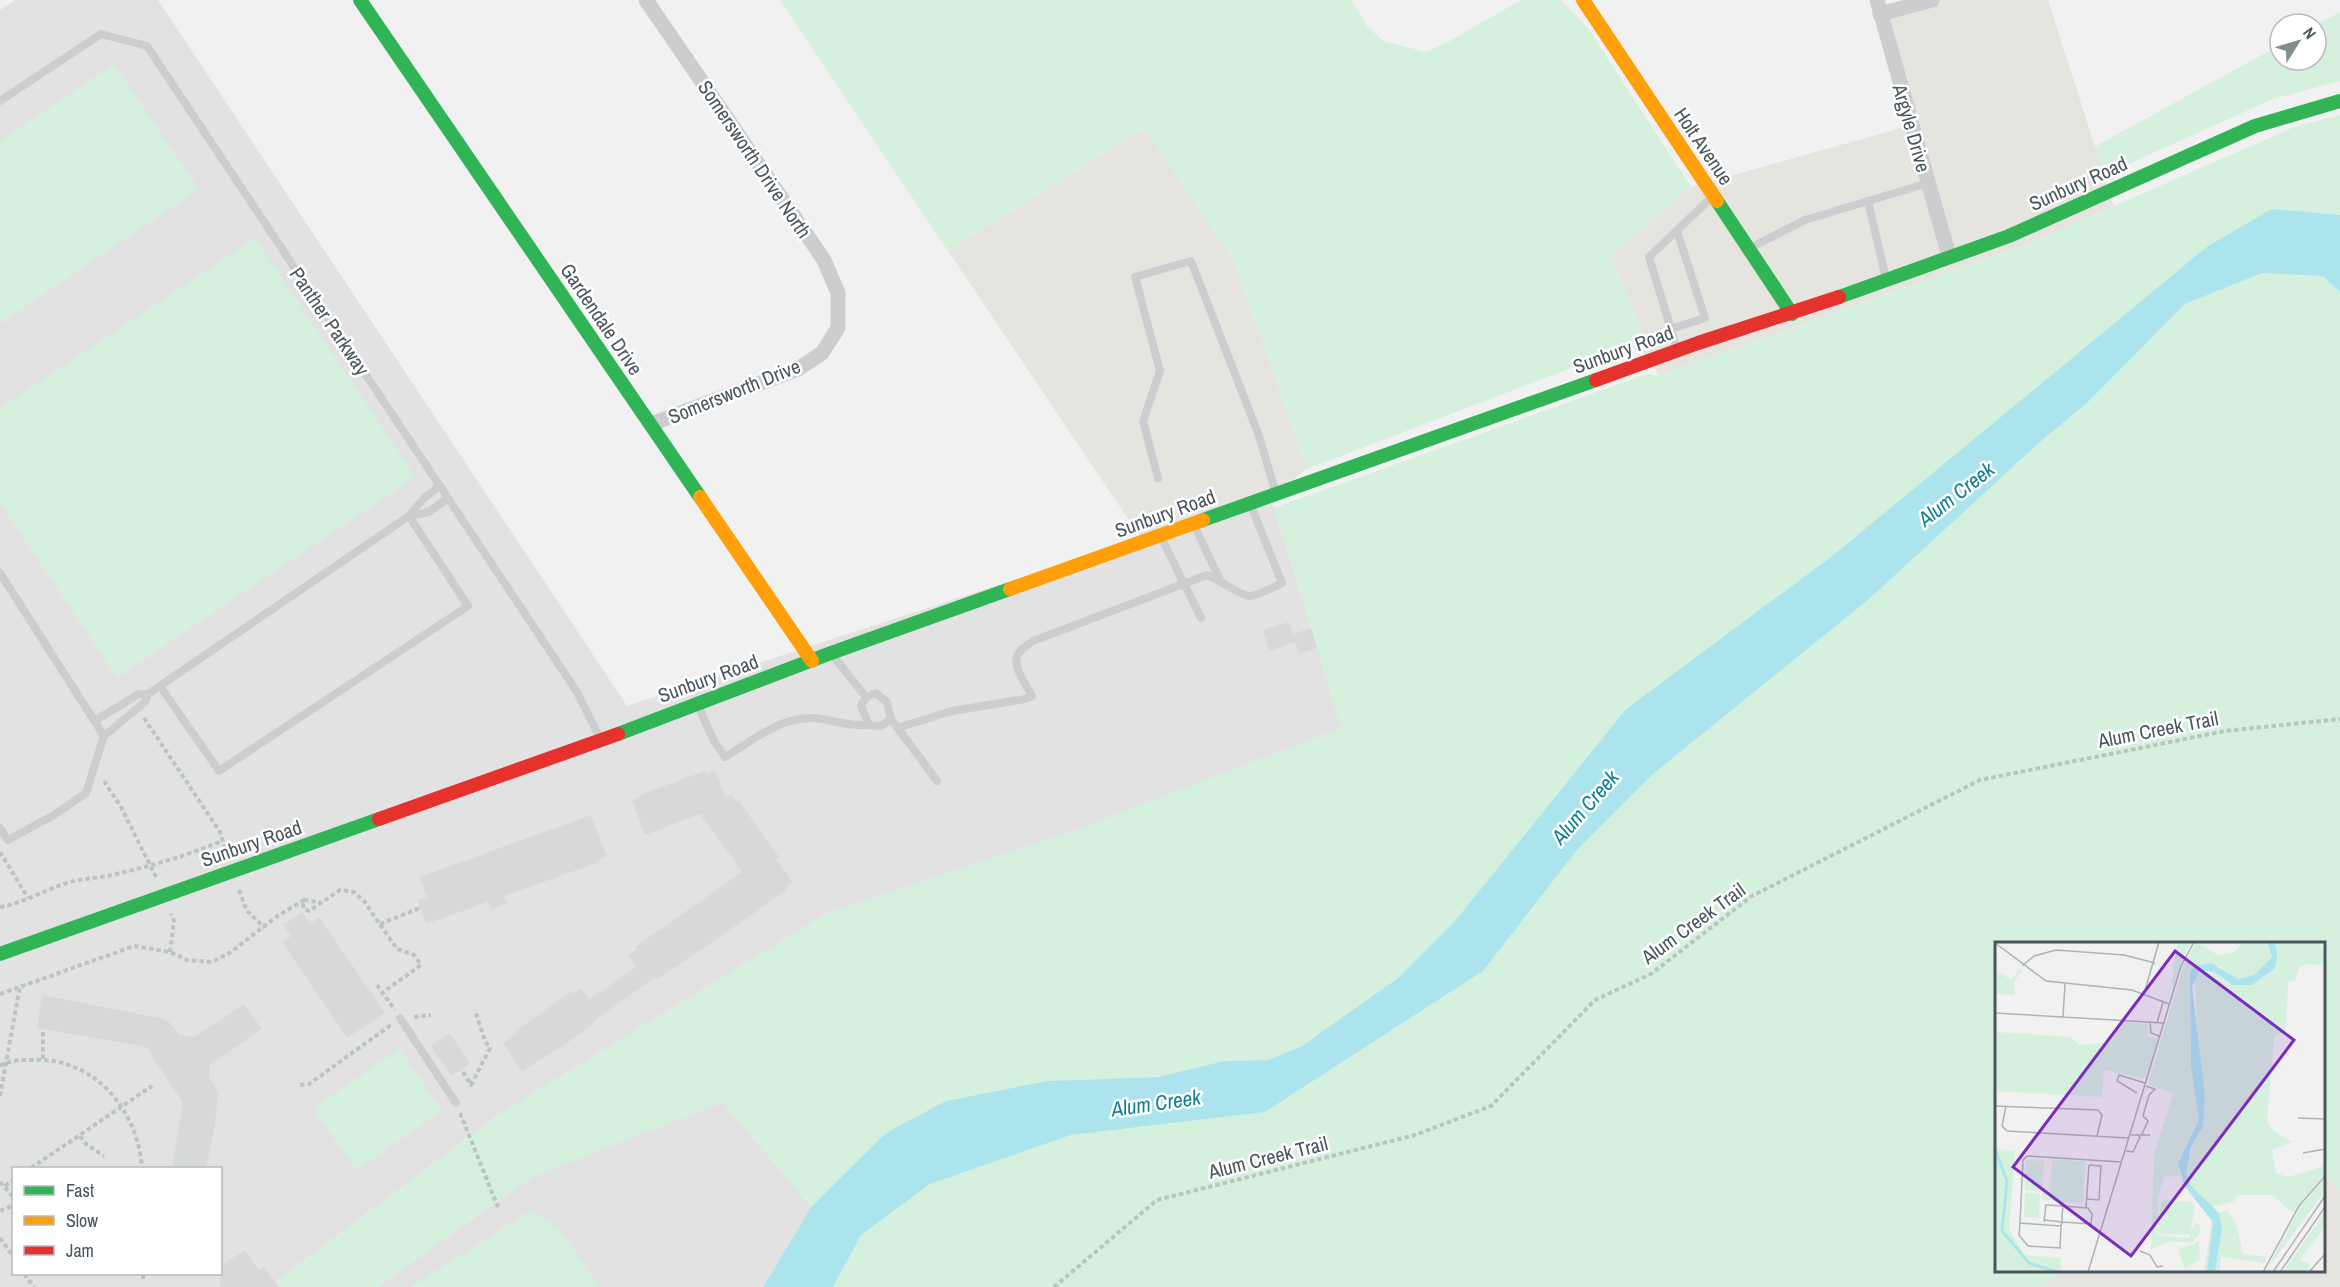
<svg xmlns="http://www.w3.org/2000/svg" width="2340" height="1287" viewBox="0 0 2340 1287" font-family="'Archivo Narrow',sans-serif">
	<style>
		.commercial { fill: #e6e4df }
		.education { fill: #e3e2e3; fill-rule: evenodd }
		.green { fill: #d6f0de }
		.water { fill: #abe4ed }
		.building { fill: #d7d9d9 }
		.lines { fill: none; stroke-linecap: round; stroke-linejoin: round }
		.path { stroke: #b9c5c1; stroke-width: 4; stroke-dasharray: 4.5 3; stroke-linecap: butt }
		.lane { stroke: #cbcdcf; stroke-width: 8 }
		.street { stroke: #cbcdcf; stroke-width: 15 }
		.fast { stroke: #30b455; stroke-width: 14 }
		.slow { stroke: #ff9f0a; stroke-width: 14 }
		.jam { stroke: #e5322d; stroke-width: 14 }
		.labels { text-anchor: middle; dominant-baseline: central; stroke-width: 5; stroke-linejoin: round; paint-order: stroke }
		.street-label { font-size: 20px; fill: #48555d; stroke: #fff }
		.water-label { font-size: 21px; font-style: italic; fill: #0e8093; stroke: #fff }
		.inset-river { fill: none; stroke: #abe4ed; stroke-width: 3 }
		.inset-road { fill: none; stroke: #adb3b6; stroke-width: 1.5 }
		.view { fill: #7b2cbf; fill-opacity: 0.15; stroke: #7b2cbf; stroke-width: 3 }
		.inset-edge { fill: none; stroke: #48555d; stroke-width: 3 }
	</style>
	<rect width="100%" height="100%" fill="#f1f1f1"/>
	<g class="commercial">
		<polygon points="1910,0 2048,0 2114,206 2030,243 1659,375 1639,345 1644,337 1611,255 1691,187 1912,125 1882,8"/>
		<polygon points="1144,128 1233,258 1307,469 1268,497 1141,538 948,251"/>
		<polygon points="2324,1171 2340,1191 2340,1287 2040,1287 2064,1271 2324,1270"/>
	</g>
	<g class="education">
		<path d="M15,0H158L627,706L1268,497L1274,508L1342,728L1074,831L826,914L498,1115L269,1287H0V10ZM14,1168H220V1274H14Z"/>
		<polygon points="723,1102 811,1207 763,1287 377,1287 533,1176"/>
	</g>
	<g class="green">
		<polygon points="780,0 1352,0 1367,26 1383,41 1426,52 1448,42 1521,0 1561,0 1588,28 1691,187 1611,255 1644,337 1639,345 1608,354 1307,469 1233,258 1144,128 948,251"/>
		<polygon points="2340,12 2340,81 2273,99 2104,175 2094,147 2280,45 2280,60 2316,60 2316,25"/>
		<polygon points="114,64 199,189 0,324 0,141"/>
		<polygon points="2340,115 2340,215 2272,209 2102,334 1831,557 1626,709 1455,921 1398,978 1302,1046 1268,1060 1224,1061 1158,1077 1048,1081 886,1133 811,1207 723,1102 533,1176 377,1287 269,1287 498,1115 826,914 1074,831 1341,728 1274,508 1647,374 1659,375 2030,243 2294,127"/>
		<polygon points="255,238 415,477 117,678 0,503 0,409"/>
		<polygon points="2262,273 2324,276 2340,292 2340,1191 2324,1171 2324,944 1996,944 1996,1270 2064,1271 2040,1287 833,1287 861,1235 930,1184 1071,1135 1265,1112 1483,971 1577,850 1653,774 1868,600 2040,442 2088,402 2185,304"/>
		<polygon points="400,1049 442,1111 356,1170 313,1108"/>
		<polygon points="530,1211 559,1228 599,1287 411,1287"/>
	</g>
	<polygon class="water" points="2272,209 2340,215 2340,292 2323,276 2262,273 2185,304 2088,402 2040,442 1868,600 1653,774 1577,850 1483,971 1265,1112 1071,1135 930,1184 861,1235 833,1287 763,1287 811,1207 886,1133 946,1101 1048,1081 1158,1077 1224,1061 1268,1060 1302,1046 1398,978 1455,921 1626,709 1831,557 2208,246"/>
	<g class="building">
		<polygon points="1289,622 1293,634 1311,628 1317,648 1299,654 1295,642 1269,651 1263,630"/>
		<polygon points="715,770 726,798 731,794 737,802 739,801 779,857 776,859 793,882 785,888 786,890 730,930 658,979 656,977 592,1022 594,1024 561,1047 522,1071 503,1043 517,1033 516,1031 571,991 573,994 581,988 589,999 602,991 636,967 628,955 636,949 635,947 742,872 700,814 645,835 632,800 641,797 640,795 677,781 705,771 706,774"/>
		<polygon points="591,815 607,856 599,859 600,862 504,896 507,903 491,909 488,902 426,924 417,900 427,897 420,877"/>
		<polygon points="302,912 310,924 319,917 385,1013 347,1038 282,942 291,936 283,925"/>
		<polygon points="42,995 160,1018 168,1021 179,1035 194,1037 244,1004 262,1029 210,1065 209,1077 218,1092 215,1125 206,1168 172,1168 183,1103 146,1047 37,1028"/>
		<polygon points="450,1033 470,1064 451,1076 431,1046"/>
		<polygon points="245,1250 259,1270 263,1266 279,1287 220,1287 220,1266"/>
	</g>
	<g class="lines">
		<g class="path">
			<polyline points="144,718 220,832 226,852"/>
			<polyline points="104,781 121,807 156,877"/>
			<polyline points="0,852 28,898"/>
			<polyline points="239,890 247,911 265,928"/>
			<polyline points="304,900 320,902"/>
			<path d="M0,907C24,903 46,889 70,882C85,878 101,878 116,874C152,866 188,855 222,841"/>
			<polyline points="380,924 420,908"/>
			<polyline points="170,952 174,921 171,914"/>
			<polyline points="377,985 395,1010"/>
			<polyline points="0,994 134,946 170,952 187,960 212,962 231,952 276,917 304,900 303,908 309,911 340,890 354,892 364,901 397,949 414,955 421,965 382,993"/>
			<polyline points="414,1017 431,1015"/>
			<polyline points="43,1059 43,1029"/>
			<path d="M0,1066C10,1060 20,1060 31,1060C94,1056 138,1110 142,1168"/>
			<polyline points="463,1072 471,1085 490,1048 485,1041 475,1010"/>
			<polyline points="300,1085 309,1084 391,1025"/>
			<polyline points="0,1096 20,986"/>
			<polyline points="460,1113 498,1207"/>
			<polyline points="80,1136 86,1144 104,1156"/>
			<polyline points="31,1168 152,1086"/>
			<polyline points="0,1182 14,1198"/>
			<polyline points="5,1186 14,1180"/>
			<polyline points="0,1211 14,1205"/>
			<polyline points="0,1238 14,1258"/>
			<polyline points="24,1274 34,1287"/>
			<polyline points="143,1279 143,1274"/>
			<polyline points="1054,1287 1157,1200 1415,1135 1491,1106 1595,1000 1651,974 1752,896 1980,780 2225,731 2340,719"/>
		</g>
		<g class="lane">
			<polyline points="0,101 101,34 147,46 577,692 600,738"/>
			<polyline points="1868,201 1886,279"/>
			<polyline points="1750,248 1805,220 1928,183"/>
			<polyline points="1671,329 1705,318 1677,231"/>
			<polyline points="1677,349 1649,257 1712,197"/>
			<polyline points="1158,478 1143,421 1160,371 1135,277 1191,261 1258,433 1275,490"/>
			<polyline points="409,516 429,512 448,498"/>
			<polyline points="1195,527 1220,580"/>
			<polyline points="1161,537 1201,618"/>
			<polyline points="0,573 104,736 86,793 54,815 8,840 0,828"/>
			<polyline points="834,657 866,697 876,693 887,702 891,719 937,781"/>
			<polyline points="160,686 219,771 468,606 409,516"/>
			<path d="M698,706L714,741L725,757C752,741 781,716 814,718C833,720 850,727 869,725L861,706L866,697"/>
			<polyline points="96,720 139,694 148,694"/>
			<polyline points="869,725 881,726 891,719"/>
			<path d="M897,728L952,711L1025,699L1032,696C1027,686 1011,665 1018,654C1021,649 1028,645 1033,641L1207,575C1218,579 1243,597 1250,596C1260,595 1273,587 1282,583L1251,506"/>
			<polyline points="104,736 145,702 148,694 409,516 424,498 440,486"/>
			<polyline points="400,1018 456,1103"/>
		</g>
		<g class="street">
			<polyline points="646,0 824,260 838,293 838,328 822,353 798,369 651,424"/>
			<polyline points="1877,0 1949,256"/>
			<polyline points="1880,14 1932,0"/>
		</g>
		<g class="fast">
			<polyline points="360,0 700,497"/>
			<polyline points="1717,201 1792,314"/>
			<polyline points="1839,297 2009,236 2255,126 2340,101"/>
			<polyline points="1203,520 1596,380"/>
			<polyline points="618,734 831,653 1010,589"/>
			<polyline points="0,954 379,819"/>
		</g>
		<g class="slow">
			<polyline points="1583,0 1717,201"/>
			<polyline points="700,497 812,661"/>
			<polyline points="1010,589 1203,520"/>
		</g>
		<g class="jam">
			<polyline points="1596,380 1698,343 1839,297"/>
			<polyline points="379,819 618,734"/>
		</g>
	</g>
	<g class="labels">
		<g class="street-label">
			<text transform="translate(1912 128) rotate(74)">Argyle Drive</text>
			<text transform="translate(1704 146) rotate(56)">Holt Avenue</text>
			<text transform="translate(755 159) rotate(56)">Somersworth Drive North</text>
			<text transform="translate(2078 183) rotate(-24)">Sunbury Road</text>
			<text transform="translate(602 319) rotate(56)">Gardendale Drive</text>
			<text transform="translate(330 321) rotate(56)">Panther Parkway</text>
			<text transform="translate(1623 349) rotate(-20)">Sunbury Road</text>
			<text transform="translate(734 391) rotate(-22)">Somersworth Drive</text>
			<text transform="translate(1165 513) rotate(-20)">Sunbury Road</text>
			<text transform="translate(708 678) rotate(-20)">Sunbury Road</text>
			<text transform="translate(2158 729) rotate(-11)">Alum Creek Trail</text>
			<text transform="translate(251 843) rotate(-19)">Sunbury Road</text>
			<text transform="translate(1693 923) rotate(-36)">Alum Creek Trail</text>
			<text transform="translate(1268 1157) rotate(-14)">Alum Creek Trail</text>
		</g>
		<g class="water-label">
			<text transform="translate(1956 494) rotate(-38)">Alum Creek</text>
			<text transform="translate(1585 807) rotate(-49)">Alum Creek</text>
			<text transform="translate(1156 1103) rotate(-8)">Alum Creek</text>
		</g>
	</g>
	<g transform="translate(1995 942)">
		<rect width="330" height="330" fill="#f1f1f1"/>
		<path d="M182,0H197L187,16L180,43L177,42ZM201,0L223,13L238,11L248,0H272L277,15L259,33L243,37L223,24L195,30L196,124L204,177L183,222L185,234L169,235L163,257L162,293L194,296L200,281L206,283L204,293L197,300H172L156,308L159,212L178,152L153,142L189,22ZM278,0H325L330,11V23L311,22L304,26L300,39L293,40L291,85L290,92H282L279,97L272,179L279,189L297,200L277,208L281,231L293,235L330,224V231L298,271L277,253H243L238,260L217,265L197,245L191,231L197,205L208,185L210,155L204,126L200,35L204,30H219L232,41L257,43L279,27L282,7ZM25,26L27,28L19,40L20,53L0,52V27L16,38ZM130,80L152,82L153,94L163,97L152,137L109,128L107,155L0,149V90L75,95L85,103L117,100L124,82ZM0,202L7,208L20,209L14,287L30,313L66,316V330H0ZM31,218L49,219L47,249L30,248ZM57,218L90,219L88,261L47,258L48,250H55ZM330,236V249L270,330L306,264ZM30,251L45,252L44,276L29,275ZM170,258L195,260L200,264L195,293L163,292L166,260ZM232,268L242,284L248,312L271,315L269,321L226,315L224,330H220L227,287L224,271ZM330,270V285L304,318L315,322L312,330H288ZM217,276L219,296L212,330H209ZM204,300L205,317L190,327L183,307Z" fill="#d6f0de"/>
		<path d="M272,0H278L282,7V18L279,27L257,43H237L219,30L211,29L204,30L197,44L210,155L208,185L196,205L191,231L197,245L224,271L227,287L220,330H212L218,280L190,245L183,222L204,177L196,124L195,30L200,24L216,21L243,37L259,33L277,15Z" fill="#abe4ed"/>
		<path class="inset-river" d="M0,207L12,239L7,289L34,321L62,330"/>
		<path class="inset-road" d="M0,1L51,39L137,48L174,62M27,24L39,14L61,8L129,13L160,21M149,52L164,0M0,71L169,81M68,75L70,42M155,80L156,91L164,94M162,81L168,60M142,151L122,139L124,133L150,141M0,164L103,168L107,173L102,194M11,164L7,184L12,189L133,196M303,176L330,177M147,192L153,179L148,174L154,153L160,147L151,144M136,193H155M131,209L138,210L145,195L142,193M308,211L330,207M92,257L104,258L106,224L94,223M91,266L94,223M49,278L67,280L96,282L97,272L93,266L68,264L67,274V280L66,284L25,281L28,218L32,214L126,220M49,280L51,263L68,264M25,281L24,293L33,304L65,306L66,284M145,309L155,313L162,325L168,324M93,330L186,24L199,0M268,330L304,264L330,234M278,330L330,254M285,330L330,265M314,330L330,312"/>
		<path class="view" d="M180,9L299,98L136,314L18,225Z"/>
		<rect width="330" height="330" class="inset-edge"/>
	</g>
	<rect x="12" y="1167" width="210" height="108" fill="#ffffff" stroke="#b6bbbe" stroke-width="1.5"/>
	<rect x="24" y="1186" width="30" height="9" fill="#30b455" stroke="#b6bbbe" stroke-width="1.5"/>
	<text x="66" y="1197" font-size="18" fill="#48555d">Fast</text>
	<rect x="24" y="1216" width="30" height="9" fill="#ff9f0a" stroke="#b6bbbe" stroke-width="1.5"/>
	<text x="66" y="1227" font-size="18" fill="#48555d">Slow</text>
	<rect x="24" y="1246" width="30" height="9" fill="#e5322d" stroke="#b6bbbe" stroke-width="1.5"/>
	<text x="66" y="1257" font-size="18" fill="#48555d">Jam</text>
	<g transform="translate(2298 42) rotate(53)"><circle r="28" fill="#ffffff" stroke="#b6bbbe" stroke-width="1.5"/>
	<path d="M0-4.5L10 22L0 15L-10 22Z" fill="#838c91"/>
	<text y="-9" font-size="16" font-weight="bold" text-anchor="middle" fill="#48555d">N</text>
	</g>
</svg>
